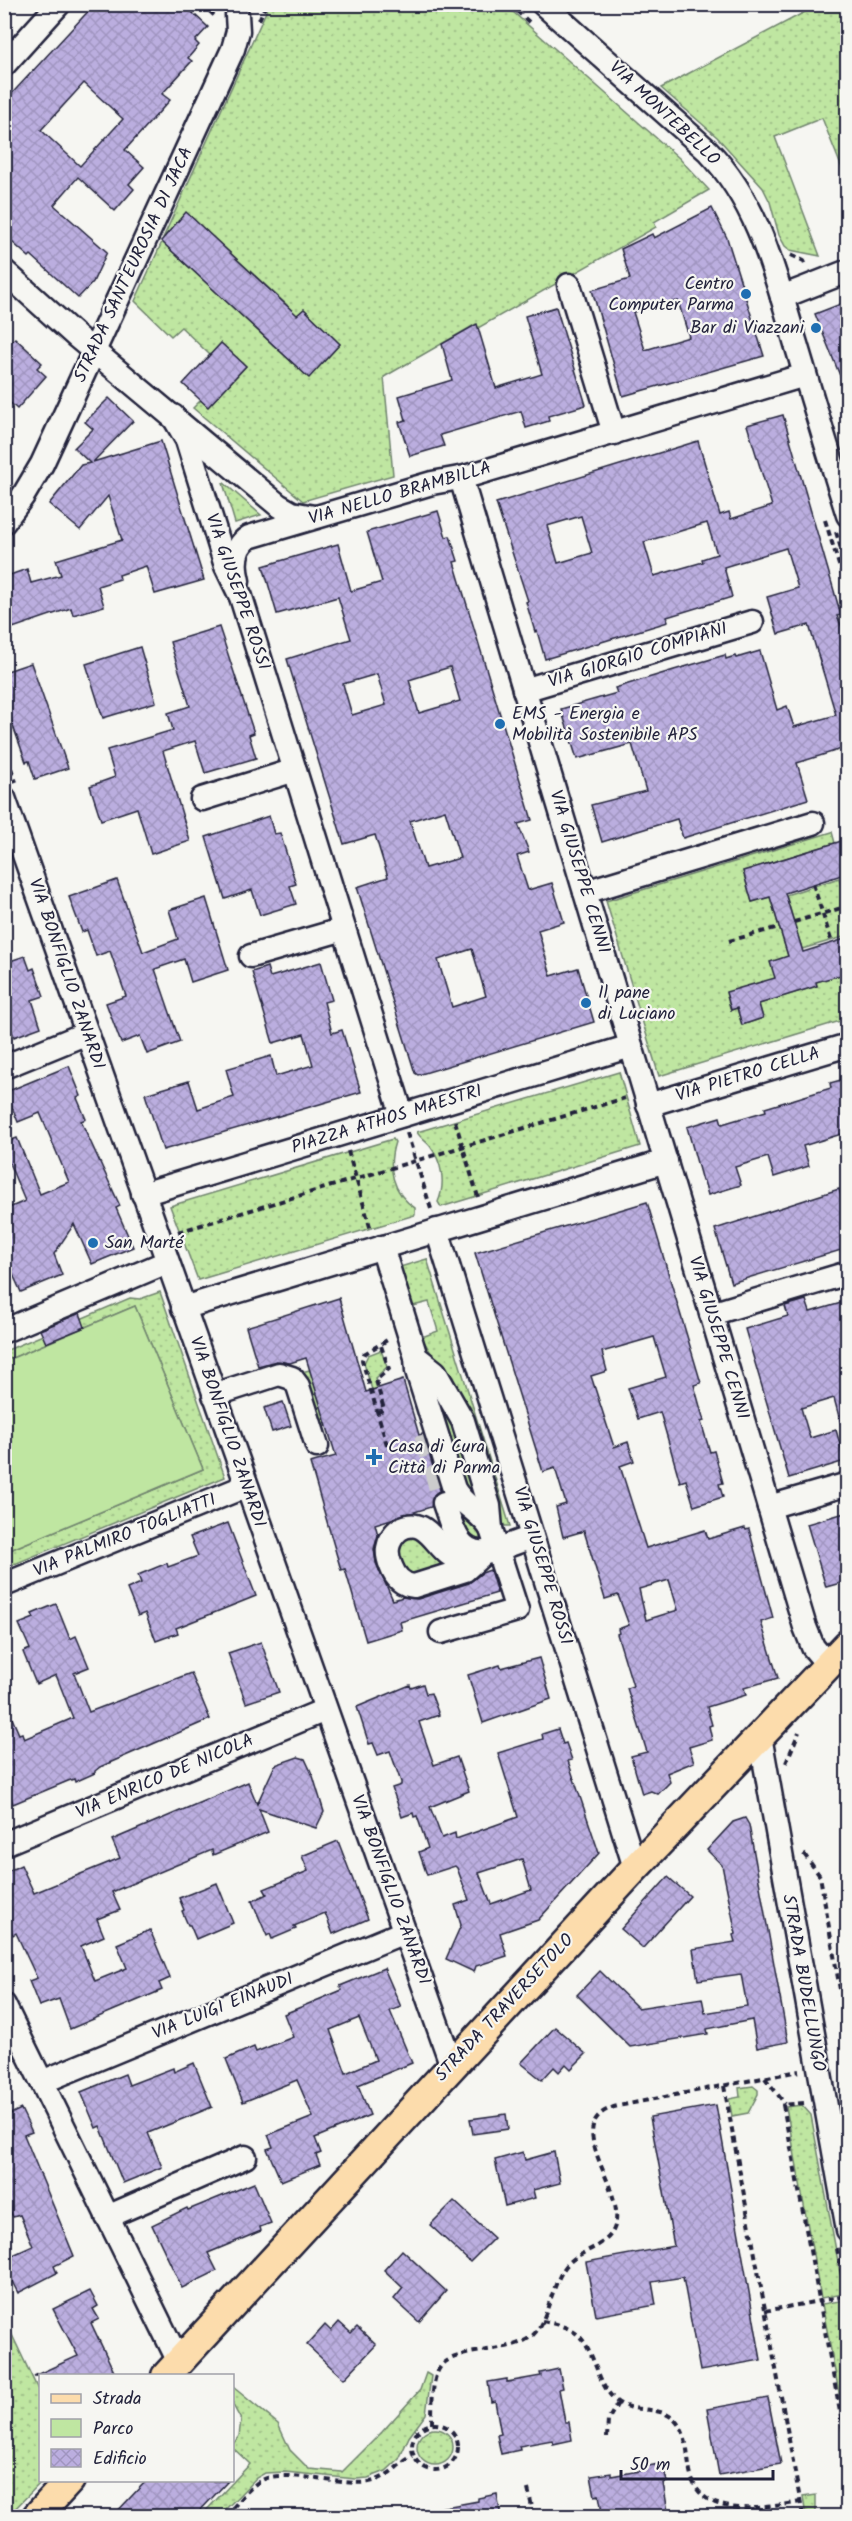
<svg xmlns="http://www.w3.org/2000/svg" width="852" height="2521" viewBox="0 0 852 2521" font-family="Kalam,sans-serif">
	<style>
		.green { fill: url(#green-dots); stroke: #70846e; stroke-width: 1.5 }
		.pitch { fill: #bfe6a1; stroke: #70846e; stroke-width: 1.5 }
		.building { fill: url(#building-cross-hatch); stroke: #22223b; stroke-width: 1.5; fill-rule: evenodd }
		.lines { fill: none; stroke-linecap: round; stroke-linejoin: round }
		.minor-tunnel { stroke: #cccccd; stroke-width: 22; stroke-dasharray: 22 11; stroke-linecap: butt }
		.minor-casing { stroke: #22223b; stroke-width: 27 }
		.major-casing { stroke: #22223b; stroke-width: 33 }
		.path { stroke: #22223b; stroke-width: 4; stroke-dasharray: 6 4.5; stroke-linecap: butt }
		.minor { stroke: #f6f6f2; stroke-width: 22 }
		.major { stroke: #fcdcac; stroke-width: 28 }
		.poi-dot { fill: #1f6fb2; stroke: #f6f6f2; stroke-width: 2 }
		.labels { text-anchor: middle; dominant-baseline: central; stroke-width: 4.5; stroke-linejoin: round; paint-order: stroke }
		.street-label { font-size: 18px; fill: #22223b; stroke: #f6f6f2 }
		.poi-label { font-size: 18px; fill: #22223b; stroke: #f6f6f2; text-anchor: start }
	</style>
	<defs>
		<pattern id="green-dots" width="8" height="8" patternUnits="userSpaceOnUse" patternTransform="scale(1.5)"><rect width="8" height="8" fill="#bfe6a1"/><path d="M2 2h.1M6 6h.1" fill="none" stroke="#a4c58c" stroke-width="1.8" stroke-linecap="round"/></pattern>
		<pattern id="building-cross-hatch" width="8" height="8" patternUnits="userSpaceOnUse" patternTransform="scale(1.5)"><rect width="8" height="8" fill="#bbaedf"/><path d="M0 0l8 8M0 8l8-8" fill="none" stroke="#a095c0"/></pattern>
	</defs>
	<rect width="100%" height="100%" fill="#f6f6f2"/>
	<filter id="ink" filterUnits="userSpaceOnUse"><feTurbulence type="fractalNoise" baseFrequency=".0167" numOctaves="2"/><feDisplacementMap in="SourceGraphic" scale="12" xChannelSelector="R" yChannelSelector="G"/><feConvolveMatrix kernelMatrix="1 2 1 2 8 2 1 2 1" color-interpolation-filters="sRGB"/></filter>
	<g filter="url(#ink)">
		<g class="green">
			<polygon points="820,4 847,5 847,181 822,118 775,137 820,256 790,250 785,246 779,235 770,202 763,188 717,137 661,88"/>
			<polygon points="269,5 505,5 679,158 709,190 654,222 656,227 478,328 476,324 384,377 393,475 303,501 193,408 201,400 208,407 246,366 221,343 210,355 181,327 171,336 135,301 162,242 308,377 340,344 304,309 293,320 287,305 186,213 163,238"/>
			<polygon points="223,483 224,483 261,515 235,523"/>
			<polygon points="832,832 835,843 743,871 752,902 770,897 788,956 778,986 726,993 731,1010 737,1008 742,1025 763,1018 759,1004 817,986 816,982 847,973 847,1019 659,1076 606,901"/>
			<polygon points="839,878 847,906 847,936 802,949 786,895"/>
			<path d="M619,1072L640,1146L441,1207L438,1202C446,1183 442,1162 430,1146C426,1141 420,1138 417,1132Z"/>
			<path d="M393,1139L395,1142C387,1167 392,1193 415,1208V1215L198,1280L170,1206Z"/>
			<polygon points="427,1259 510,1526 505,1526 502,1522 474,1431 457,1395 423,1340 422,1337 438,1331 429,1302 413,1306 400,1267"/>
			<polygon points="160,1292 225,1477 5,1568 5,1552 203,1469 135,1306 5,1361 5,1351 130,1298 140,1299"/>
			<polygon points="381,1350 387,1367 375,1378 382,1409 378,1410 364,1363 368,1355"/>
			<polygon points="423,1369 454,1416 485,1512 464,1498"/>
			<polygon points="310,1370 327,1426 315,1420 301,1372"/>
			<path d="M450,1492L484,1535C479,1541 474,1540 468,1540Z"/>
			<polygon points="408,1531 451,1563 416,1578 399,1568 397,1537"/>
			<polygon points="753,2086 758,2090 758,2094 748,2113 732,2116 729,2099 740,2097 739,2088"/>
			<polygon points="802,2105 811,2115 844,2294 821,2298 786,2107"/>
			<polygon points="845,2300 848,2312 848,2412 843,2413 822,2304"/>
			<polygon points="4,2318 40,2394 42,2481 8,2516 4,2516"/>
			<polygon points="426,2373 431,2376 426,2414 409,2437 399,2459 386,2471 368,2478 356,2479 285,2472 265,2473 256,2478 219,2516 201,2516 250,2464 233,2448 233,2444 239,2436 241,2420 233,2405 233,2387 278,2424 290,2450 309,2469 342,2472 382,2432 420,2390"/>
			<circle cx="435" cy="2447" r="18"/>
			<polygon points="816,2495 816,2516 806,2516 803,2497"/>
		</g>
		<polygon class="pitch" points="135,1306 203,1469 5,1552 5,1361"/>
		<g class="building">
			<path d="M95,4H183L208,27L195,41L199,45L188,58L192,61L162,94L170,100L125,150L144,167L129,184L134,189L115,211L78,177L54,205L107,252L93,282L78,298L31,255L29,257L4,235V102ZM84,83L123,119L80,166L41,130Z"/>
			<path d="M712,208L727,238L764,356L623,396L592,290L630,279L621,249L652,234L654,238ZM678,301L689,337L645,350L633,312Z"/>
			<polygon points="186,212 297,315 304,309 340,344 309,378 161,241"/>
			<polygon points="848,301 848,393 847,393 815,314"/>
			<polygon points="556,307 586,405 548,416 549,421 526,428 521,411 440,435 444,446 410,456 399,422 406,420 399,396 452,380 442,344 477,324 496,388 542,374 525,316"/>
			<polygon points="15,338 42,363 37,368 46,376 17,409 4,397 4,349"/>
			<polygon points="221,343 246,366 208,407 183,384"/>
			<polygon points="109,398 133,421 93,462 161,441 204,580 155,594 146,566 119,575 120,579 98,586 104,606 73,615 71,608 4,631 4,577 27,569 31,583 61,575 56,560 122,540 108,496 80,530 49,504 81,465 90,463 74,448 93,429 85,422"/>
			<path d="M783,415L841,615L837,616L848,640V747L797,763L808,799L683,838L677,819L602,842L591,805L646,791L632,744L577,759L561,709L617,693L615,688L674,670L725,655L726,659L735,656L736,658L760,651L777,710L787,706L794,727L836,715L809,625L778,634L767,597L798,588L786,548L724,567L732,597L667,617L668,622L545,659L537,631L535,632L526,602L528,601L496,503L698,441L720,515L729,512L731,519L772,506L747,425ZM581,516L592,553L558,563L547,526ZM707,523L717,554L702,559L703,562L654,576L644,542Z"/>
			<path d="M438,511L446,537L450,536L458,561L454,562L532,820L518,824L529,852L517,856L528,890L552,883L564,922L538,930L551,976L578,968L594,1022L418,1075L415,1073L357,887L388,877L375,835L344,844L287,659L351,639L338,597L277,614L263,566L338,544L351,591L382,582L367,532ZM450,667L460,701L419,713L409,680ZM377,674L386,705L352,715L343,684ZM445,810L460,858L425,868L410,821ZM472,949L486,996L452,1007L438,960Z"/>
			<polygon points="219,627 254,733 249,735 256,758 205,773 195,741 163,751 190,841 151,854 137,808 101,820 90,786 115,777 107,750 173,730 168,713 190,706 170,642"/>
			<polygon points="140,647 156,702 103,718 86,664"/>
			<polygon points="31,663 68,768 35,779 29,761 26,762 4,701 4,672"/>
			<polygon points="269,816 274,834 280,833 296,884 290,886 296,904 260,915 252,890 225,899 206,837"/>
			<polygon points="848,839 848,873 785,893 803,952 848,938 848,973 816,982 817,986 759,1004 763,1018 742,1025 737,1008 731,1010 726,992 775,978 770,962 788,956 770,897 752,902 743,871"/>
			<polygon points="117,880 143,952 178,939 169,910 206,898 228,970 191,982 184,959 155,969 180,1042 147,1054 140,1036 121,1043 106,1003 126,996 110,951 96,956 87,930 82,932 69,897"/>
			<polygon points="25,956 30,970 34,968 44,996 32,1000 41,1027 14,1037 12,1032 4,1035 4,963"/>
			<polygon points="321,962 332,1000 324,1002 332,1033 342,1030 361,1092 163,1150 145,1094 189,1081 198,1109 234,1097 226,1069 271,1056 276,1076 313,1065 304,1034 273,1043 252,972 267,967 270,977"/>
			<polygon points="69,1066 81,1096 77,1098 86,1119 81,1121 120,1206 116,1208 133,1247 92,1264 74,1224 54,1254 62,1275 21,1292 4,1255 4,1210 25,1201 4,1151 4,1143 17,1138 40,1194 69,1182 40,1113 18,1122 6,1092"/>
			<polygon points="848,1078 848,1132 803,1146 809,1166 774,1177 768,1157 735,1167 741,1185 708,1195 704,1181 702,1181 687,1127 720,1117 722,1124 766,1111 765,1108 831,1088 830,1083"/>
			<polygon points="839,1189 848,1219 848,1248 731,1283 715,1229"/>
			<path d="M647,1202L701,1383L694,1385L704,1421L701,1422L710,1452L714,1451L723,1483L719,1484L723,1497L694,1506L686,1480L680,1482L660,1412L638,1419L628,1388L666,1377L654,1337L602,1352L607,1371L591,1376L614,1447L628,1442L634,1461L620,1466L646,1548L705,1530L708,1539L745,1528L746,1530L749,1529L773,1618L761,1622L778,1678L744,1688L746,1695L707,1707L712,1725L709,1726L712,1740L689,1747L694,1762L667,1773L670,1782L658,1794L651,1791L642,1794L631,1756L647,1752L627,1688L633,1686L617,1634L619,1633L618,1629L629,1625L618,1595L605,1599L584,1531L563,1537L556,1507L566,1504L555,1468L543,1472L475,1253ZM669,1580L678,1610L646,1620L639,1589Z"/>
			<polygon points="339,1298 366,1392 403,1380 419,1435 423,1434 440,1490 434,1495 431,1507 375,1524 378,1535 374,1549 376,1563 393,1600 403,1597 418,1599 469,1583 482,1573 490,1570 497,1593 400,1622 402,1630 366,1641 345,1569 341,1570 310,1463 336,1456 306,1358 290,1363 276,1361 258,1366 246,1327"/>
			<polygon points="806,1300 810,1312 848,1301 848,1427 842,1428 834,1398 801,1408 810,1438 836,1430 845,1461 789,1478 745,1329 788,1316 785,1306"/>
			<polygon points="80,1313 85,1327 46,1343 40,1330"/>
			<polygon points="283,1402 291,1426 272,1432 264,1408"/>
			<polygon points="848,1512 848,1581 826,1587 807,1524"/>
			<polygon points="228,1523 256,1596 176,1628 178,1633 156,1641 145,1613 138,1616 127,1589 141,1583 138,1575 167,1563 168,1567 198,1556 190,1537"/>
			<polygon points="56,1604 70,1639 76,1636 89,1667 74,1673 89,1712 191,1673 210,1719 100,1767 95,1771 95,1773 75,1782 74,1779 68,1781 13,1804 4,1783 4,1700 19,1734 22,1733 24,1739 73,1718 56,1675 36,1684 23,1652 30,1649 19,1624 34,1618 32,1614"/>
			<polygon points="261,1642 279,1692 246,1703 228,1653"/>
			<polygon points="539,1658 551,1699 483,1723 468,1675 500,1665 501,1668"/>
			<path d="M423,1684L426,1694L431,1693L439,1715L419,1722L434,1765L457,1757L469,1791L430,1807L442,1838L455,1833L456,1839L518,1817L498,1753L543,1739L542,1734L558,1729L563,1744L566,1743L572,1760L568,1761L599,1853L538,1920L500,1933L507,1956L476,1966L474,1972L446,1959L461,1925L455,1905L469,1900L457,1868L455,1866L427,1875L419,1852L428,1848L417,1816L414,1817L413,1813L402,1817L392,1788L401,1785V1782L390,1751L378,1755L373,1743L369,1744L357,1707L410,1685L411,1688ZM522,1859L531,1890L491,1904L479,1873Z"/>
			<polygon points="298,1757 305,1759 313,1776 324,1812 316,1828 259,1809 268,1832 213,1855 212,1850 112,1892 120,1910 97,1919 104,1936 81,1946 95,1981 127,1968 117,1944 150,1930 170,1978 159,1983 162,1990 70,2029 59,1999 39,2006 29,1981 37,1978 16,1933 13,1935 4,1917 4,1873 21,1865 34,1893 120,1858 112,1840 248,1782 257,1804 275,1765"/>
			<polygon points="745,1818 749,1825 788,2042 757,2048 752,2020 707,2029 708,2034 630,2047 577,1995 600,1971 638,2008 702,1998 705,2013 747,2006 741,1974 698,1980 693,1949 735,1942 733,1935 736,1934 722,1865 707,1850 733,1822"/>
			<polygon points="338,1841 368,1919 333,1934 325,1913 294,1926 296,1929 272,1939 270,1934 267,1936 252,1901 267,1894 264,1889 308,1871 302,1856"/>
			<polygon points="668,1877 690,1896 643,1948 621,1929"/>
			<polygon points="217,1883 233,1923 196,1939 190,1925 188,1925 182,1911 184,1910 179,1898"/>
			<path d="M384,1968L401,2007L390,2011L412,2063L358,2085L370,2115L315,2138L321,2153L316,2155L320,2165L281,2181L267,2149L273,2147L268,2135L313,2117L297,2080L243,2102L226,2059L254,2047L256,2052L293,2037L284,2014L342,1990L340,1986ZM359,2018L376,2060L346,2073L330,2030Z"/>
			<polygon points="555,2027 586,2054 571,2069 566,2064 559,2072 554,2067 542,2080 521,2063"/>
			<polygon points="194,2063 212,2107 148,2133 162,2167 123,2183 100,2126 96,2128 81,2092 125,2074 129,2085 173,2068 174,2072"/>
			<polygon points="716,2105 761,2360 700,2371 683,2277 652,2282 656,2305 596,2316 586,2262 674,2246 650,2117"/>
			<polygon points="21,2109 32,2132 24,2135 74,2256 54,2266 57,2273 18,2293 4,2266 4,2259 33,2246 20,2215 13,2217 4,2198 4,2117"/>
			<polygon points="506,2114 508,2129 473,2134 470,2119"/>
			<polygon points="523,2152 525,2160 554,2152 560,2183 533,2190 535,2198 505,2206 495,2160"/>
			<polygon points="254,2183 271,2223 260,2227 261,2231 208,2253 217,2271 182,2288 152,2225 187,2208 188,2210"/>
			<polygon points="454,2201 494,2238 470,2262 430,2225"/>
			<polygon points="402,2250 446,2291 419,2322 394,2299 403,2288 384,2270"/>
			<polygon points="90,2291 98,2306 93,2309 99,2319 91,2323 116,2376 34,2376 78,2356 53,2309"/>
			<polygon points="339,2322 351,2333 357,2327 376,2345 344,2379 307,2345 325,2325 331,2331"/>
			<polygon points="559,2369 563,2388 559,2389 565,2422 569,2422 572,2440 553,2444 552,2440 519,2446 520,2450 501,2454 497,2435 501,2434 495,2401 491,2402 488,2382 507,2379 507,2382 541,2376 540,2373"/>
			<polygon points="768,2398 781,2464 719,2475 707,2409"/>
			<polygon points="663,2463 667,2482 663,2483 669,2517 603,2517 599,2495 595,2496 591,2476 611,2473 611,2476 645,2470 644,2467"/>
			<polygon points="146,2481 228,2481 194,2517 112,2517"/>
			<polygon points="497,2494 501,2517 440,2517 439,2508 478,2501 478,2498"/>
		</g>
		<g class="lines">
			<polyline class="minor-tunnel" points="425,1434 444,1503"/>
			<g class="minor-casing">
				<g id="minor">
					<path d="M543,4L708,151C760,205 775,275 796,344C813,401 830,458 848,515"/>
					<polyline points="4,65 59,4"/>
					<polyline points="4,271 77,337 278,505 292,513 314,517"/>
					<polyline points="569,285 614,433"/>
					<polyline points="782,297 848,271"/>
					<polyline points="173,416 187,440 226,566 241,597 402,1115"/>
					<polyline points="461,478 805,1627 813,1647 828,1665"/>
					<polyline points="4,522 23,496 42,464 233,49 238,31 237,15"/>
					<path d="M238,581C234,565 233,547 249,537L432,483L465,477L805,375"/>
					<polyline points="524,690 752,622"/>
					<polyline points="4,798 452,2066"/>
					<polyline points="202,799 295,770"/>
					<polyline points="585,892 813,823"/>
					<polyline points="251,956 344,929"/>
					<polyline points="4,1067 87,1033"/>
					<polyline points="648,1105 848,1045"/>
					<polyline points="143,1194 631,1046"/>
					<polyline points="437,1230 635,1868"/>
					<polyline points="382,1247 416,1357 435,1372 463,1421 489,1506 491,1529 517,1610 441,1632"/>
					<polyline points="183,1308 666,1161"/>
					<polyline points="711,1314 848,1273"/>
					<polyline points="4,1331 167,1262"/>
					<path d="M416,1357L417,1371L454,1489C463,1506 482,1513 491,1529"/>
					<polyline points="214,1395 279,1374 292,1378 298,1386 317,1446"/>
					<path d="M444,1503C451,1522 457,1556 485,1552"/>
					<polyline points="769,1507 848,1484"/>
					<path d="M485,1552L465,1570L414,1586C402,1585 395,1577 391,1566C389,1561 387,1554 388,1548C389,1541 394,1533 400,1529C430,1513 437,1557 462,1560C468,1560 521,1541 532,1537"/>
					<polyline points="4,1585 246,1486"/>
					<polyline points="760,1736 848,2230"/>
					<polyline points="4,1844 325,1710"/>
					<polyline points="4,2005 179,2362"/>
					<polyline points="42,2082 404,1932"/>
					<polyline points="107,2217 245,2157"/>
				</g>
			</g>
			<g class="major-casing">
				<g id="major">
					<polyline points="166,2376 635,1868 848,1644"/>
					<polyline points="37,2516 70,2480"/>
				</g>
			</g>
			<g class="path">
				<polyline points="202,4 217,18"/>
				<polyline points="509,4 529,22"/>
				<polyline points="259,20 266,4"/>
				<polyline points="791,255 804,261 806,266"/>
				<polyline points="825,520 848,594"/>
				<polyline points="836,532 848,572"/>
				<polyline points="4,749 16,782"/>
				<polyline points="813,884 832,943"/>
				<polyline points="794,922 848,906"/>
				<polyline points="729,941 779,927"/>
				<polyline points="455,1121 478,1197"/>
				<polyline points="407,1133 432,1212"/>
				<polyline points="348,1151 371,1230"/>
				<polyline points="178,1232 625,1098"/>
				<polyline points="377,1412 384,1410 376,1380 389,1369 380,1343"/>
				<polyline points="387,1445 362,1360 364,1354 389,1339"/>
				<polyline points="786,1763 799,1732"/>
				<polyline points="804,1854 820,1876 848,2035"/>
				<polyline points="765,2078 785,2104"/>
				<polyline points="724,2086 803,2516"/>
				<polyline points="804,2103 783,2105 848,2455"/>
				<polyline points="837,2248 848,2304"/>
				<polyline points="765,2311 846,2296"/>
				<path d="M542,2321C584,2329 585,2340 600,2377C604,2386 608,2393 615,2400C633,2416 662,2402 678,2424C688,2437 687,2457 690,2472C700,2521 764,2508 801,2502"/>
				<circle cx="435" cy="2447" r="23"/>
				<path d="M432,2424C432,2357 437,2358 500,2348C511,2346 524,2343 533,2335C548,2321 551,2285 566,2266C577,2253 591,2251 604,2241C650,2207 547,2123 618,2106L799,2071"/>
				<polyline points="607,2438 608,2420 618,2403"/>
				<polyline points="528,2489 534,2516"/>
				<path d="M226,2516C236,2505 248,2487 262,2480C284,2468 341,2487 369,2482C388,2479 397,2464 413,2456"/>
				<polyline points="547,2516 550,2516"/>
			</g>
			<use href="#minor" class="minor"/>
			<use href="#major" class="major"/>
		</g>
	</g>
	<g class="poi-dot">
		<circle cx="746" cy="294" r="6"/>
		<circle cx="816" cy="328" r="6"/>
		<circle cx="500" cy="724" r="6"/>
		<circle cx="586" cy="1003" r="6"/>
		<circle cx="93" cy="1243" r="6"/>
		<path d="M371 1448h6v6h6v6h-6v6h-6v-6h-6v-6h6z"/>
	</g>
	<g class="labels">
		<g class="street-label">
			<text transform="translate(664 114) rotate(43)">VIA MONTEBELLO</text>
			<text transform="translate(134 265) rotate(-65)">STRADA SANT'EUROSIA DI JACA</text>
			<text transform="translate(400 494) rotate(-16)">VIA NELLO BRAMBILLA</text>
			<text transform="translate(237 592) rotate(71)">VIA GIUSEPPE ROSSI</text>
			<text transform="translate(638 656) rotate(-17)">VIA GIORGIO COMPIANI</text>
			<text transform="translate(579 872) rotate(73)">VIA GIUSEPPE CENNI</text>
			<text transform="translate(66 974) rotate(71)">VIA BONFIGLIO ZANARDI</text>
			<text transform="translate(748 1075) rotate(-17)">VIA PIETRO CELLA</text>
			<text transform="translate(387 1120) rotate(-17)">PIAZZA ATHOS MAESTRI</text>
			<text transform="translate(718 1338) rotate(73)">VIA GIUSEPPE CENNI</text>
			<text transform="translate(227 1432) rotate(71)">VIA BONFIGLIO ZANARDI</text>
			<text transform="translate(125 1536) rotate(-22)">VIA PALMIRO TOGLIATTI</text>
			<text transform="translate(542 1566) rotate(73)">VIA GIUSEPPE ROSSI</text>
			<text transform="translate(165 1777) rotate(-23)">VIA ENRICO DE NICOLA</text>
			<text transform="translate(390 1890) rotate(70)">VIA BONFIGLIO ZANARDI</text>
			<text transform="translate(803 1983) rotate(80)">STRADA BUDELLUNGO</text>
			<text transform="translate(223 2007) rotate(-22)">VIA LUIGI EINAUDI</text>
			<text transform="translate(505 2008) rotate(-47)">STRADA TRAVERSETOLO</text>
		</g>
		<g class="poi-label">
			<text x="734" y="284" text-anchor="end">Centro<tspan x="734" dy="21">Computer Parma</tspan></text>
			<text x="804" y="328" text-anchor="end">Bar di Viazzani</text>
			<text x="512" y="714">EMS - Energia e<tspan x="512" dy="21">Mobilità Sostenibile APS</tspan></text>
			<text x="598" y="993">Il pane<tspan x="598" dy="21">di Luciano</tspan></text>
			<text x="105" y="1243">San Marté</text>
			<text x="388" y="1447">Casa di Cura<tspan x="388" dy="21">Città di Parma</tspan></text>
		</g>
	</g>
	<rect width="852" height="2521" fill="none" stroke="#f6f6f2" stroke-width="24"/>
	<rect x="12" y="12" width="828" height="2497" fill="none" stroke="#22223b" stroke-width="2" filter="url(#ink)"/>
	<rect x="39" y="2374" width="195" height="108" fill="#f6f6f2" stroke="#a1a1a9" stroke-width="1.5"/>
	<rect x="51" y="2394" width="30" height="9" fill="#fcdcac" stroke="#a1a1a9" stroke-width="1.5"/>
	<text x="93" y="2404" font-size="18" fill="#22223b">Strada</text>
	<rect x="51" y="2419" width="30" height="18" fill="#bfe6a1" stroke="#a1a1a9" stroke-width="1.5"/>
	<text x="93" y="2434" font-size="18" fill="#22223b">Parco</text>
	<rect x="51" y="2449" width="30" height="18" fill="url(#building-cross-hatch)" stroke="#a1a1a9" stroke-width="1.5"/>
	<text x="93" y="2464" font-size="18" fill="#22223b">Edificio</text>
	<path d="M621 2470v9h152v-9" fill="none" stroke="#22223b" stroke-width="3"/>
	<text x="630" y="2470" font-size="18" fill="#22223b" stroke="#f6f6f2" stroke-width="4.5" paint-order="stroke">50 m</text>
</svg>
